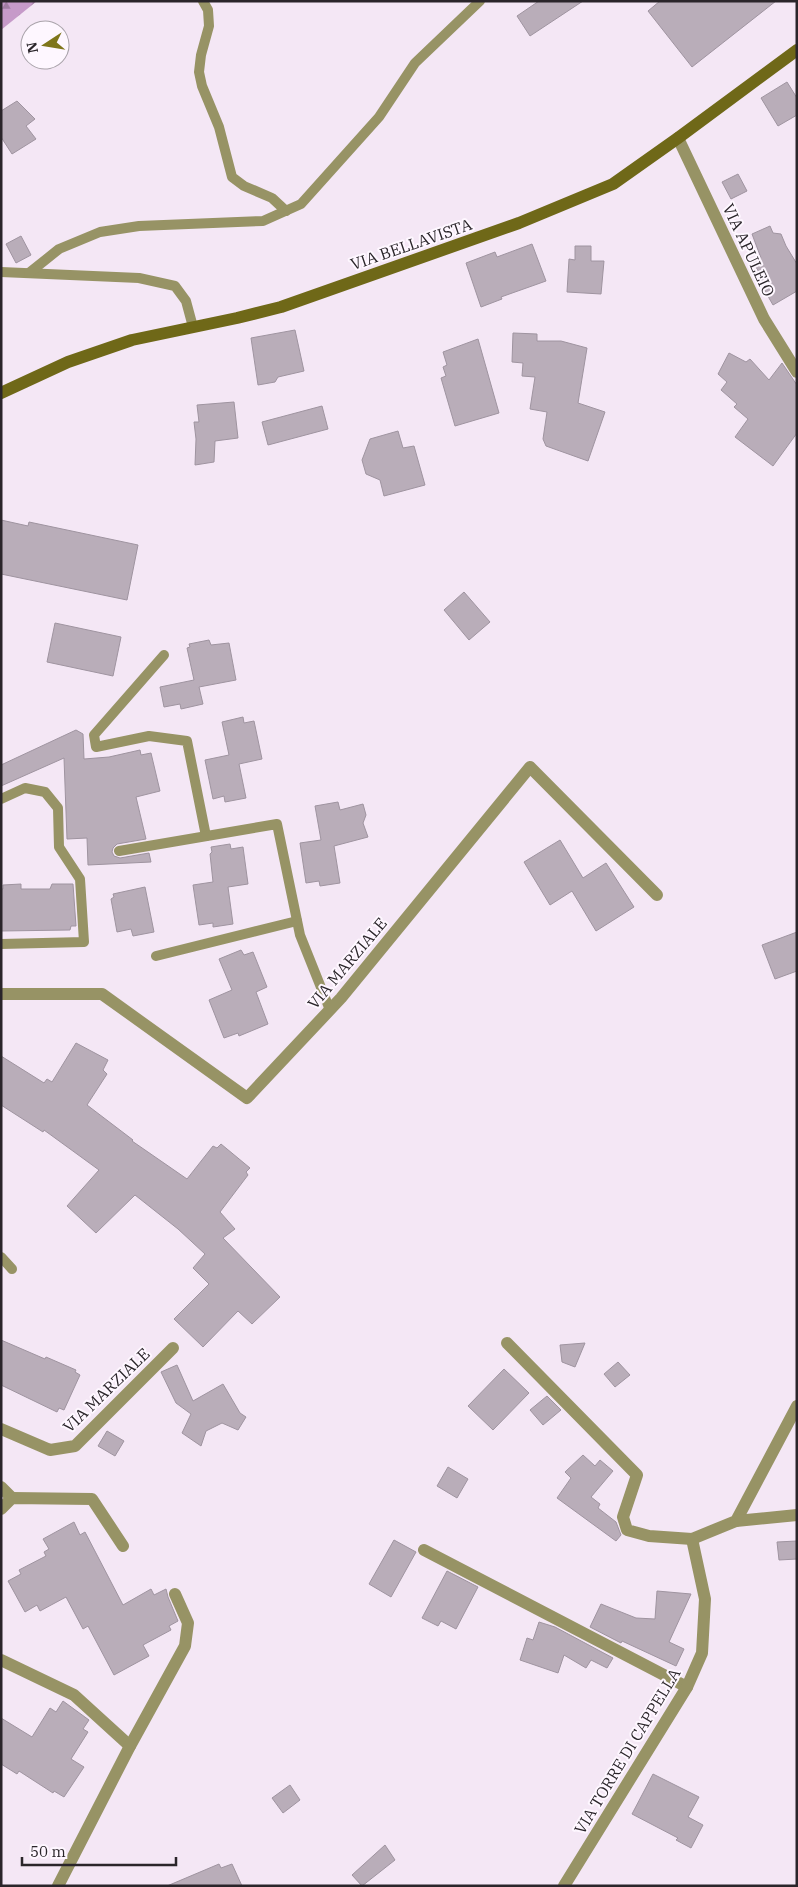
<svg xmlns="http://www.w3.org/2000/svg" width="798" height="1887" viewBox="0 0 798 1887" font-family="'IBM Plex Serif',serif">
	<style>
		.forest { fill: url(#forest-firs) }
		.building { fill: #b9adb9; stroke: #9f94a0 }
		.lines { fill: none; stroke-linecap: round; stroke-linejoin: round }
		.lane { stroke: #979365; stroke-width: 10 }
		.street { stroke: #979365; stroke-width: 12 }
		.secondary { stroke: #6f6818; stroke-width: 12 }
		.labels { text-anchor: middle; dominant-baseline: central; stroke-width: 4; stroke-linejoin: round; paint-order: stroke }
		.street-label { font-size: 16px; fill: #2a252a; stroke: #fef7ff }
	</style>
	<defs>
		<pattern id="forest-firs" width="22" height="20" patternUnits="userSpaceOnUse" patternTransform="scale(1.25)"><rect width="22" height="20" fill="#c69ac9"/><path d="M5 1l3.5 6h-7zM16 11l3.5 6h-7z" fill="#a17da3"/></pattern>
	</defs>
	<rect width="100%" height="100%" fill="#f4e7f5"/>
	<polygon class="forest" points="1,1 37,1 1,30"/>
	<g class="building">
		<polygon points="539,1 583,1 530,36 517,16"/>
		<polygon points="660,1 776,1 692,67 648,11"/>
		<polygon points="787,82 797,98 797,115 778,126 761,98"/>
		<polygon points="17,101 35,119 26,126 36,139 12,154 1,137 1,111"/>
		<polygon points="738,174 747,191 731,199 722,182"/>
		<polygon points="770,226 773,233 781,234 786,246 797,264 797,291 773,305 758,279 761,277 753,261 761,258 752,234"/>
		<polygon points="21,236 31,255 16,263 6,244"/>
		<polygon points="532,244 546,281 501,297 502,299 481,307 466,263 495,252 497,257"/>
		<polygon points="575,246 591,246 591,261 604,261 601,294 567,292 569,259 575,260"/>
		<polygon points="295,330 304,371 278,377 275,382 258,385 251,338"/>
		<polygon points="513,333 537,334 537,341 561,341 587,348 578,403 605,412 588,461 546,446 543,439 547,412 530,409 535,377 522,376 523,363 512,362"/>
		<polygon points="478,339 499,413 455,426 441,378 446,376 443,367 447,365 443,352"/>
		<polygon points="729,353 746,362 750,359 769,380 782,363 797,385 797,433 773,466 735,437 748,419 734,407 737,404 721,390 727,382 718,374"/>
		<polygon points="234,402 238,438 215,441 214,462 195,465 196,439 194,422 199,422 197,405"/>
		<polygon points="322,406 328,429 268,445 262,422"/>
		<polygon points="398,431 403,448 414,446 425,485 384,496 380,480 366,474 362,460 370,439"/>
		<polygon points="1,520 28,526 29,522 138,545 127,600 1,574"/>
		<polygon points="464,592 490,622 469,640 444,610"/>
		<polygon points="55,623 121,637 113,676 47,662"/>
		<polygon points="209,640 211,645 229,643 236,680 199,687 203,704 181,709 180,704 164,707 160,687 194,680 187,648 190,647 189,644"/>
		<polygon points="243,717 244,723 254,721 262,759 239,764 246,798 225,802 224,796 213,799 205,760 229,755 222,722"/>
		<polygon points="76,730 83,734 84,759 109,757 140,750 141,755 151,753 160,791 136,797 146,839 117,844 113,848 112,852 114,856 120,858 149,853 151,862 88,865 87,838 67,839 64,758 1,786 1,765"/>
		<polygon points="338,802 340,810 363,804 366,815 363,823 368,837 334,846 340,883 320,886 319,881 306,883 300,843 321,840 315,806"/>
		<polygon points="560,840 583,878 606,863 634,907 596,931 572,891 550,905 524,862"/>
		<polygon points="230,844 231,849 243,847 248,884 228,887 233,924 213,927 213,923 199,925 193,885 213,882 210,854 212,852 211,847"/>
		<polygon points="21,884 21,889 50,889 52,884 73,884 76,926 71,926 70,930 1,931 1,889 3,889 3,885"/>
		<polygon points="145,887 154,932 133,936 131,929 117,932 111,899 114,897 113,894"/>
		<polygon points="797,932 797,971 775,979 762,945"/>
		<polygon points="241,950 244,955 253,952 267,987 256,992 268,1024 239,1036 238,1033 224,1038 209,1000 232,990 219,959"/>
		<polygon points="76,1043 108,1060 103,1070 107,1074 87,1105 133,1140 132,1141 187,1179 213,1146 217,1148 221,1144 250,1168 246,1172 248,1175 220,1212 235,1229 223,1238 280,1297 252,1324 238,1311 203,1347 174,1319 209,1284 193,1268 205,1254 178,1229 135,1195 96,1233 67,1206 99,1170 44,1130 43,1132 1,1105 1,1056 44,1083 47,1079 52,1082"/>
		<polygon points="1,1340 45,1359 46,1357 76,1370 75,1372 80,1375 64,1410 59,1408 57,1412 1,1385"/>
		<polygon points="585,1343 575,1367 562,1362 560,1345"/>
		<polygon points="618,1362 630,1375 615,1387 604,1374"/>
		<polygon points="177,1365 193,1401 223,1384 240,1413 246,1417 238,1430 222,1423 206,1431 201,1446 182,1433 191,1414 176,1403 161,1372"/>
		<polygon points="504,1369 529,1393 493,1430 468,1406"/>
		<polygon points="547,1396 561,1410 543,1425 530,1410"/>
		<polygon points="107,1431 124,1441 115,1456 98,1446"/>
		<polygon points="583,1455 595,1466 600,1460 613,1471 591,1497 600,1504 598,1508 616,1522 621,1535 616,1541 557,1498 571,1478 565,1472"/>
		<polygon points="448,1467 468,1479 457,1498 437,1486"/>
		<polygon points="74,1522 80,1535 85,1532 123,1605 151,1589 154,1595 166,1589 168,1597 178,1621 169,1626 171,1630 143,1645 149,1656 114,1675 88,1626 83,1629 66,1597 40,1611 37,1605 25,1612 8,1581 21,1574 19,1570 46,1556 44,1552 49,1549 43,1539"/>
		<polygon points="394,1540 416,1552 391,1597 369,1584"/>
		<polygon points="797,1541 797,1559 779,1560 777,1542"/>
		<polygon points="447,1571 478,1587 456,1629 441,1621 438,1626 422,1618"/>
		<polygon points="657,1591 691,1594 669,1642 684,1649 676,1666 622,1641 621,1643 590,1627 601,1604 636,1618 655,1619"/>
		<polygon points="539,1622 555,1627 613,1658 607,1668 591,1660 586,1668 564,1655 558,1673 520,1660 527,1638 533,1640"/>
		<polygon points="63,1701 89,1720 83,1729 88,1732 71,1759 84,1767 64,1797 54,1791 53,1793 19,1771 17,1774 1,1764 1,1718 32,1737 50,1708 56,1712"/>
		<polygon points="653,1774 699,1797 688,1817 703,1825 691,1848 676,1840 678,1838 632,1814"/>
		<polygon points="290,1785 300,1800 283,1813 272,1798"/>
		<polygon points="385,1845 395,1860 362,1886 352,1875"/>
		<polygon points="219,1864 221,1868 232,1864 242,1886 167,1886"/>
	</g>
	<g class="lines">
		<g class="lane">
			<polyline points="203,1 208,10 209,26 201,55 199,72 202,86 219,127 232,177 244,186 272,198 286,211"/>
			<polyline points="1,272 139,278 175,286 186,301 193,327"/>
			<polyline points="29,273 59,249 100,232 139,226 263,221 301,204 379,117 415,63 480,1"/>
			<polyline points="164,655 94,735 96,747 149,736 187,741 206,836"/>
			<polyline points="1,799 25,788 45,792 58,808 59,847 80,879 84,942 1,944"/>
			<polyline points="119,851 277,824 300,935 330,1010"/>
			<polyline points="156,956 297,921"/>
			<polyline points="1,1257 12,1269"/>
		</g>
		<g class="street">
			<polyline points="678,138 764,319 797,372"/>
			<polyline points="1,994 102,994 247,1098 341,998 530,767 657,895"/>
			<polyline points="507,1343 637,1475 623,1517 627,1530 649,1536 692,1539 736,1521 797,1406"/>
			<polyline points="1,1429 50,1450 75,1446 173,1348"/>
			<polyline points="1,1487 12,1498"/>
			<polyline points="1,1509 12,1498 92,1499 123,1546"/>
			<polyline points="736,1521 797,1515"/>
			<polyline points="424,1550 687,1687"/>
			<polyline points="1,1660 74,1695 130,1746"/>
			<polyline points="58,1886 130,1746 185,1646 188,1623 175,1594"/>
			<polyline points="564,1886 687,1687 702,1653 705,1599 692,1539"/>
		</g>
		<polyline class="secondary" points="1,393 68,362 132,340 237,318 281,307 519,223 613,184 678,138 797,50"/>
	</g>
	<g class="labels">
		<g class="street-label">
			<text transform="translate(411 244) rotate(-19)">VIA BELLAVISTA</text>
			<text transform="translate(749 250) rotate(65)">VIA APULEIO</text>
			<text transform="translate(347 963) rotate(-50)">VIA MARZIALE</text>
			<text transform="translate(106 1390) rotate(-44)">VIA MARZIALE</text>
			<text transform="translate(627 1751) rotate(-59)">VIA TORRE DI CAPPELLA</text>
		</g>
	</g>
	<rect width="798" height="1887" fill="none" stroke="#2a252a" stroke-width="5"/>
	<g transform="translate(45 45) rotate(258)"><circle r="24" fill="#fef7ff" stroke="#a9a3aa"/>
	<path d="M0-4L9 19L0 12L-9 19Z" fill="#7f761b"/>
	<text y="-8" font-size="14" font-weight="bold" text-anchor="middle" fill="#2a252a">N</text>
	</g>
	<path d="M22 1857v8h154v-8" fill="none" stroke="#2a252a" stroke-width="2.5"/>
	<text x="30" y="1857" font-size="15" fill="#2a252a" stroke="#fef7ff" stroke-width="4" paint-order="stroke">50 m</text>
</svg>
